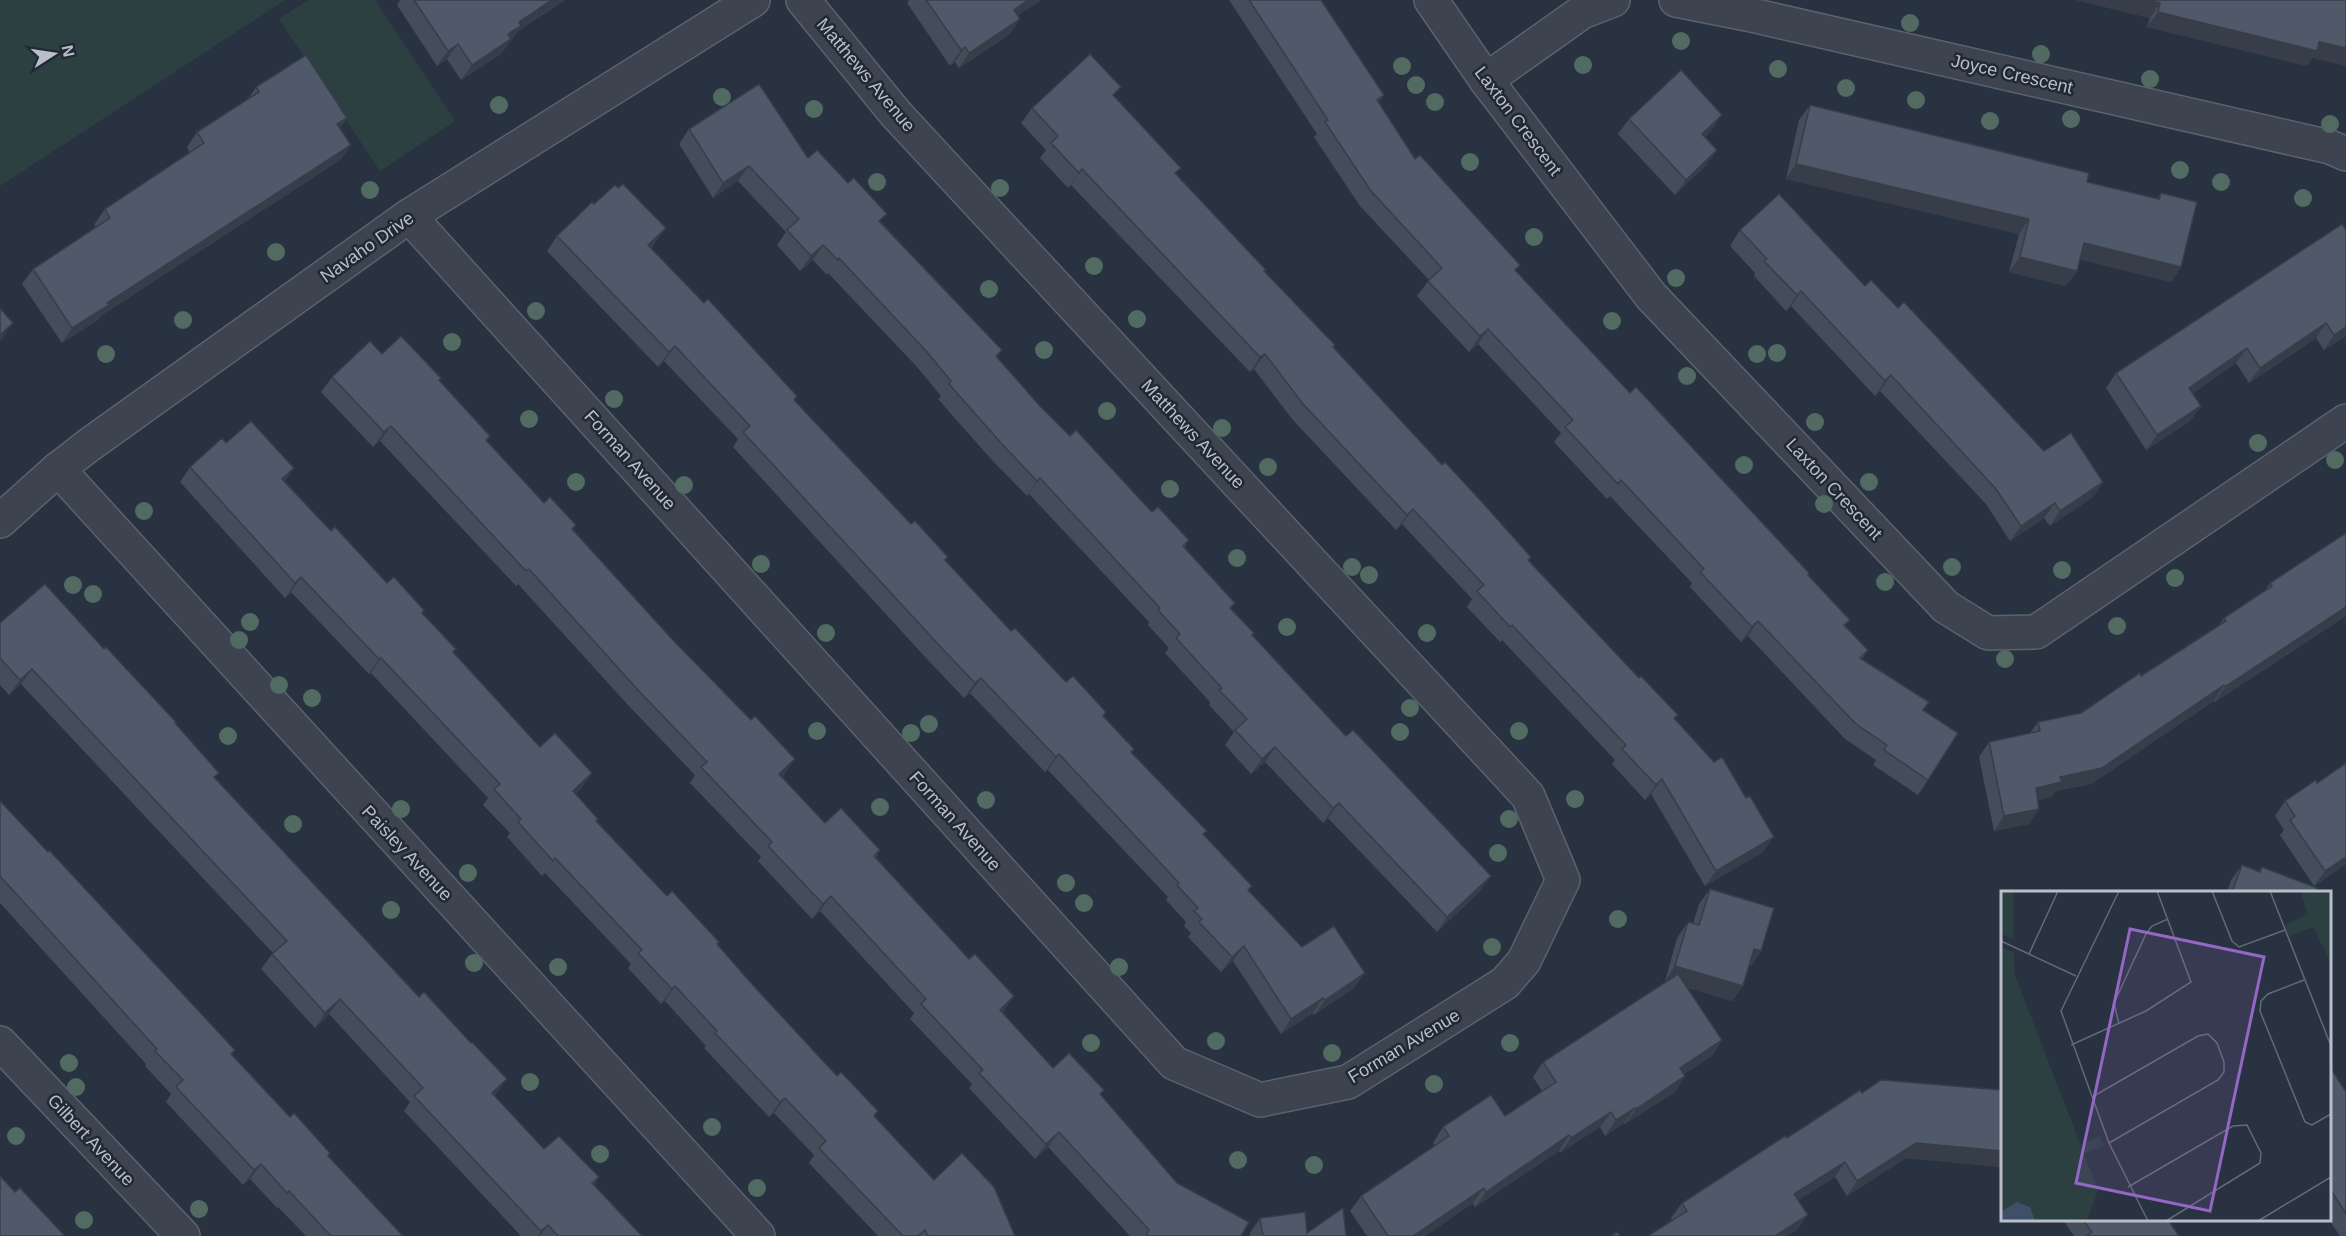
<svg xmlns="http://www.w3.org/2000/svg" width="2346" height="1236" viewBox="0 0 2346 1236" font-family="Arial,sans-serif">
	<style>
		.green { fill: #2c4042 }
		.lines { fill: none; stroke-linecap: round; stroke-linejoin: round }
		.minor-casing { stroke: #5a626d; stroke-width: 36 }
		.tertiary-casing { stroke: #5a626d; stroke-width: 36 }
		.minor { stroke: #3d4450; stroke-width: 33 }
		.tertiary { stroke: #3d4450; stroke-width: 33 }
		.tree { fill: #516b62 }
		.wall { fill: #444d5a }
		.shaded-wall { fill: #373e4a }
		.building { fill: #4f5969; stroke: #373e4a; stroke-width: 1.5 }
		.labels { text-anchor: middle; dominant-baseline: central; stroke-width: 5; stroke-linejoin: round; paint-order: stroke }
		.street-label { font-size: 18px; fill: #b9bfca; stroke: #212936 }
		.inset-road { fill: none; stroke: #636a77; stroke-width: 1.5 }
		.view { fill: #9467c3; fill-opacity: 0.15; stroke: #9467c3; stroke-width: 3 }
		.inset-edge { fill: none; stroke: #b9bfca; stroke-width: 3 }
	</style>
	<rect width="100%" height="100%" fill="#293240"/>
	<g class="green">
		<polygon points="0,0 285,0 0,186"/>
		<polygon points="308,0 375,0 455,121 380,171 279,19"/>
	</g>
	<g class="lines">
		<g class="minor-casing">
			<g id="minor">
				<polyline points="1431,0 1486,80 1651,296 1946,607 1988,633 2036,632 2346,421"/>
				<polyline points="1676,0 1747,14 2330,147 2346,154"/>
				<polyline points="1486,80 1582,12 1613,0"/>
				<polyline points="409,216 1174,1063 1260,1100 1348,1082 1505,983 1524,961 1563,880 1528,796 896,114 803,0"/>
				<polyline points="58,469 758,1236"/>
				<polyline points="0,1043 183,1236"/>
			</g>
		</g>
		<g class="tertiary-casing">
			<polyline id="tertiary" points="0,521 58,469 89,445 409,216 753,0"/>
		</g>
		<use href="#minor" class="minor"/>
		<use href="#tertiary" class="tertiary"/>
	</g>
	<g class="tree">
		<circle cx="1910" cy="23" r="9"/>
		<circle cx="1681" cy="41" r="9"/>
		<circle cx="2041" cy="54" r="9"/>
		<circle cx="1583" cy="65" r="9"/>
		<circle cx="1402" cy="66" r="9"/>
		<circle cx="1778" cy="69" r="9"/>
		<circle cx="2150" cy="79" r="9"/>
		<circle cx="1416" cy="85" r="9"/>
		<circle cx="1846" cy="88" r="9"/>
		<circle cx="722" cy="97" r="9"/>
		<circle cx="1916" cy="100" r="9"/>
		<circle cx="1435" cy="102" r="9"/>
		<circle cx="499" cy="105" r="9"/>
		<circle cx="814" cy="109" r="9"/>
		<circle cx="2071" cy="119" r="9"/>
		<circle cx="1990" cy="121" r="9"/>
		<circle cx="2330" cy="124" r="9"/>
		<circle cx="1470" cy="162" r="9"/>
		<circle cx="2180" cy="170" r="9"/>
		<circle cx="877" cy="182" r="9"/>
		<circle cx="2221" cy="182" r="9"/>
		<circle cx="1000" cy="188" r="9"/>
		<circle cx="370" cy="190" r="9"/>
		<circle cx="2303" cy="198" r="9"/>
		<circle cx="1534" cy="237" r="9"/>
		<circle cx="276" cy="252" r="9"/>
		<circle cx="1094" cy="266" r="9"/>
		<circle cx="1676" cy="278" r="9"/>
		<circle cx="989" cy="289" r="9"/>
		<circle cx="536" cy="311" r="9"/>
		<circle cx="1137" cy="319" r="9"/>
		<circle cx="183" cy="320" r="9"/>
		<circle cx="1612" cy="321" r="9"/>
		<circle cx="452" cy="342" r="9"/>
		<circle cx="1044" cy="350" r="9"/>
		<circle cx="1777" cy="353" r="9"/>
		<circle cx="106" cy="354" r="9"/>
		<circle cx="1757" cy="354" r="9"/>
		<circle cx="1687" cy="376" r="9"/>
		<circle cx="614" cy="399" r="9"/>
		<circle cx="1107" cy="411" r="9"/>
		<circle cx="529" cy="419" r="9"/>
		<circle cx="1815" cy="422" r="9"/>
		<circle cx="1222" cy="428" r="9"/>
		<circle cx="2258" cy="443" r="9"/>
		<circle cx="2335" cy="460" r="9"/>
		<circle cx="1744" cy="465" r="9"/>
		<circle cx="1268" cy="467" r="9"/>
		<circle cx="576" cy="482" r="9"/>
		<circle cx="1869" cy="482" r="9"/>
		<circle cx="684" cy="485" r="9"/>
		<circle cx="1170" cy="489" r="9"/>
		<circle cx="1824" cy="504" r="9"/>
		<circle cx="144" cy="511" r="9"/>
		<circle cx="1237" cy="558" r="9"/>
		<circle cx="761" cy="564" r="9"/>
		<circle cx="1352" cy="567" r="9"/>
		<circle cx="1952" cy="567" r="9"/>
		<circle cx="2062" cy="570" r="9"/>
		<circle cx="1369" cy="575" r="9"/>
		<circle cx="2175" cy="578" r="9"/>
		<circle cx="1885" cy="582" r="9"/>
		<circle cx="73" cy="585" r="9"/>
		<circle cx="93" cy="594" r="9"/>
		<circle cx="250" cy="622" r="9"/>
		<circle cx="2117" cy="626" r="9"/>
		<circle cx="1287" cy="627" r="9"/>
		<circle cx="826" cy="633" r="9"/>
		<circle cx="1427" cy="633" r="9"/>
		<circle cx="239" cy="640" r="9"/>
		<circle cx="2005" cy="659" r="9"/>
		<circle cx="279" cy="685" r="9"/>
		<circle cx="312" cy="698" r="9"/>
		<circle cx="1410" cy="708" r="9"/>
		<circle cx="929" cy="724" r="9"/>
		<circle cx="817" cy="731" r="9"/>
		<circle cx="1519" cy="731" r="9"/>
		<circle cx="1400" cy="732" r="9"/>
		<circle cx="911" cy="733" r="9"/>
		<circle cx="228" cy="736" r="9"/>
		<circle cx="1575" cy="799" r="9"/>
		<circle cx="986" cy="800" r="9"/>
		<circle cx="880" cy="807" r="9"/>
		<circle cx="401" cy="809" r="9"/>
		<circle cx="1509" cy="819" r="9"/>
		<circle cx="293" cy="824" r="9"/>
		<circle cx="1498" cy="853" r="9"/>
		<circle cx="468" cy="873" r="9"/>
		<circle cx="1066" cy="883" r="9"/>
		<circle cx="1084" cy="903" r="9"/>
		<circle cx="391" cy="910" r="9"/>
		<circle cx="1618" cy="919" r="9"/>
		<circle cx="1492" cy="947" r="9"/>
		<circle cx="474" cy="963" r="9"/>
		<circle cx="558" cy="967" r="9"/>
		<circle cx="1119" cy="967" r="9"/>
		<circle cx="1216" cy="1041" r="9"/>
		<circle cx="1091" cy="1043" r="9"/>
		<circle cx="1510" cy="1043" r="9"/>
		<circle cx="1332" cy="1053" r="9"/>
		<circle cx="69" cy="1063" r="9"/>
		<circle cx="530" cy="1082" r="9"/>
		<circle cx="1434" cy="1084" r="9"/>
		<circle cx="76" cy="1087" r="9"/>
		<circle cx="712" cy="1127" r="9"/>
		<circle cx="16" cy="1136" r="9"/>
		<circle cx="600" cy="1154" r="9"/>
		<circle cx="1238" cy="1160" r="9"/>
		<circle cx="1314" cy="1165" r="9"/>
		<circle cx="757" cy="1188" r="9"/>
		<circle cx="199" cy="1209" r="9"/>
		<circle cx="84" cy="1220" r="9"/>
	</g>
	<g class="wall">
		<polygon points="400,0 565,0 518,31 501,54 461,80 447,59 437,66 397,5"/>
		<polygon points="909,0 1041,0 1018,15 1020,19 1010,34 959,68 955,62 950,66 907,3"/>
		<polygon points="1229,0 1321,0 1384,95 1379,103 1415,159 1516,271 1630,393 1808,575 1850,620 1845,626 1868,650 1862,659 1923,711 1928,780 1918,795 1873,765 1876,760 1845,739 1748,636 1741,642 1690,587 1692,583 1610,496 1607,499 1554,442 1561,433 1478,344 1469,352 1417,296 1429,280 1360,206 1314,137 1317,134"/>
		<polygon points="2076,0 2346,0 2307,66 2147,27 2150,18"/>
		<polygon points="256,87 347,118 340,128 351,145 340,160 102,315 98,320 62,343 22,284 33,269 96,227 94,225 105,209 190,153 187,147 197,132 248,99"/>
		<polygon points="1114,96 1176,174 1333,347 1442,465 1531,557 1528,561 1639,678 1678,715 1675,719 1763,852 1705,886 1651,794 1645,800 1612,764 1615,760 1502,640 1500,642 1467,607 1472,599 1402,524 1396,530 1292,419 1254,369 1250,372 1071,185 1068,188 1040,158 1046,150 1021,123 1032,108"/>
		<polygon points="1810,105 2087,182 2157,199 2161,193 2181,267 2171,282 2080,259 2077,271 2066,286 2009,272 2019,234 1786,179 1799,120"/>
		<polygon points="1629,119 1712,130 1705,137 1706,165 1675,195 1618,134"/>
		<polygon points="689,129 808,158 881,222 1002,350 997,357 1040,406 1070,436 1152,512 1189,540 1184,548 1231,608 1254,633 1252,636 1480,891 1437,932 1328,818 1323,823 1265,762 1251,774 1225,745 1234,732 1209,705 1210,702 1165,653 1169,648 1148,625 1149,622 1029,494 1027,496 990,458 938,399 941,396 917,367 828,273 827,275 813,260 800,271 777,245 786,232 738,181 713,198 679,144"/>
		<polygon points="594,204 655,243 651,248 911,524 948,557 945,560 1011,631 1066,682 1106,712 1103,716 1134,749 1132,753 1204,835 1248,891 1302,947 1365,973 1354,988 1314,1015 1313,1013 1281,1034 1233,961 1221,972 1188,937 1191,933 1184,926 1186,922 1166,900 1168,897 1048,770 1045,772 970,693 964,698 926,658 733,447 738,439 664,361 658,367 547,251 557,236"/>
		<polygon points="2342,224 2346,336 2324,350 2316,338 2249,383 2236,363 2193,393 2201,406 2190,421 2146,450 2106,388 2116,373"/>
		<polygon points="1740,230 1865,286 1898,308 2044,451 2103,482 2093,497 2050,526 2044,518 2010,541 1986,504 1880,391 1875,396 1791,306 1786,311 1754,276 1755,273 1730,246"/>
		<polygon points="382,354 441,378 439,381 490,436 487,441 544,503 576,525 573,529 785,774 782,777 825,823 880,850 876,857 1004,1011 1003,1013 1053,1068 1104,1090 1100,1095 1177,1183 1241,1236 1130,1236 1048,1147 1035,1159 969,1088 972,1084 910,1019 914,1013 820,911 812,919 758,861 761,857 690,783 695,775 628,705 518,584 516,586 380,441 373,447 321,392 332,377"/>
		<polygon points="190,467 294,468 285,481 331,531 387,583 424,610 422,613 453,653 540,747 592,773 581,788 575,794 598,819 596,822 667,896 717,945 751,983 934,1180 1015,1236 878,1236 809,1163 814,1155 774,1113 769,1117 704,1048 706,1046 665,1001 661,1004 628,968 631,964 545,873 542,876 507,837 510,833 483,805 488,798 371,673 369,674 291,592 285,598 180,482"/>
		<polygon points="2346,533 2346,616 2215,702 2214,701 2091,784 2056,791 2051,797 2038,800 2029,824 1994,831 1979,757 1989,742 2030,733 2038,722 2081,713 2141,676 2219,625 2224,618 2264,592 2270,583"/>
		<polygon points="0,623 104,649 175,723 215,778 496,1094 494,1096 544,1149 599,1177 594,1184 642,1236 521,1236 404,1111 410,1102 329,1014 315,1028 261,969 273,953 21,684 9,695 0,685"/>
		<polygon points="2346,763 2346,864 2314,886 2280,835 2284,830 2275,816 2285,801 2317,783"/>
		<polygon points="0,801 235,1050 232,1055 403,1236 306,1236 278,1207 277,1208 250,1179 243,1185 166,1102 171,1094 145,1066 146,1064 0,903"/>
		<polygon points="2242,865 2259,871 2262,867 2315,892 2227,892 2231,880"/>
		<polygon points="1710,889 1761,951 1751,966 1749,966 1743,986 1732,1001 1688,988 1722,1040 1712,1056 1684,1074 1685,1076 1675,1092 1625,1124 1624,1123 1605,1136 1600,1127 1560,1153 1559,1151 1475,1207 1473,1203 1425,1236 1367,1236 1350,1211 1361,1196 1435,1146 1433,1143 1443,1127 1505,1116 1542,1091 1533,1077 1543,1062 1667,982 1665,981 1677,938 1688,922 1693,924 1699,904"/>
		<polygon points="2330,1067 2346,1092 2346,1236 2340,1236 2329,1220"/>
		<polygon points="2002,1090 2002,1167 1906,1158 1847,1196 1835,1177 1798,1200 1797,1230 1672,1220 1671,1218 1682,1203 1787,1138 1862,1093"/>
		<polygon points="1260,1218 1307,1233 1346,1236 1250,1236 1250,1233"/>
		<polygon points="2063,1220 2168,1220 2179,1236 2074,1236"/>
	</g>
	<g class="shaded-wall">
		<polygon points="552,0 565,0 518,31 501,54 461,80 472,65 508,34 519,22"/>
		<polygon points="1028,0 1041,0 1003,25 1014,10"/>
		<polygon points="2076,0 2149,0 2160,3 2150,18"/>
		<polygon points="2158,12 2319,42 2346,48 2346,66 2312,58 2307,66 2147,27"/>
		<polygon points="1020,19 1010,34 959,68 969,53"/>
		<polygon points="458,44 447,59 437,66 448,51"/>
		<polygon points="965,47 955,62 950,66 961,50"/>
		<polygon points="1384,95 1374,110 1377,100"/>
		<polygon points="1722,115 1712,130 1691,149 1702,134"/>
		<polygon points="347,118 336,133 337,124"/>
		<polygon points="351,145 340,160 102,315 98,320 62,343 72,328 107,303"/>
		<polygon points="1717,150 1706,165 1675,195 1686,180"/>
		<polygon points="1796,164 2029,219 2019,234 1786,179"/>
		<polygon points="749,166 738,181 713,198 723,183"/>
		<polygon points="1082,169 1071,185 1068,188 1079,173"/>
		<polygon points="666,228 655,243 638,260 648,245"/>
		<polygon points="2084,243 2181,267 2171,282 2073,258"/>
		<polygon points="823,245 813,260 800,271 811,256"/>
		<polygon points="2020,257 2077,271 2066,286 2009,272"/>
		<polygon points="1801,291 1791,306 1786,311 1797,295"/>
		<polygon points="13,323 0,342 0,335"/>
		<polygon points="2326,323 2316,338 2249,383 2260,368"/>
		<polygon points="2346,327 2346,336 2324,350 2334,335"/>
		<polygon points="1488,329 1478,344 1469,352 1480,336"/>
		<polygon points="675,346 664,361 658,367 669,352"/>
		<polygon points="2247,348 2236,363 2179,403 2189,388"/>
		<polygon points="1265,354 1254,369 1250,372 1260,357"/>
		<polygon points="1891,375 1880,391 1875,396 1885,381"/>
		<polygon points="2201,406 2190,421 2146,450 2157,435"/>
		<polygon points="391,426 380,441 373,447 384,432"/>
		<polygon points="294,468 283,483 282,479"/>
		<polygon points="1040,478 1029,494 1027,496 1037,481"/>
		<polygon points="2103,482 2093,497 2050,526 2060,511"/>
		<polygon points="2055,503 2044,518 2010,541 2021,526"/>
		<polygon points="1413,509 1402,524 1396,530 1407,515"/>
		<polygon points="301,577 291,592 285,598 295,583"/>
		<polygon points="2346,607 2346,616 2215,702 2225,687"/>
		<polygon points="1758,621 1748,636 1741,642 1752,627"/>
		<polygon points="381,658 371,673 369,674 379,659"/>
		<polygon points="32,669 21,684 9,695 20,680"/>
		<polygon points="981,678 970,693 964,698 975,683"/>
		<polygon points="2224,685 2214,701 2091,784 2056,791 2051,797 2025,803 2036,788 2060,777"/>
		<polygon points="1275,747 1265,762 1251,774 1262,759"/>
		<polygon points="1059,754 1048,770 1045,772 1056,757"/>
		<polygon points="795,759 785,774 769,789 779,774"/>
		<polygon points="592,773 581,788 562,806 573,791"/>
		<polygon points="1662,779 1651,794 1645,800 1656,785"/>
		<polygon points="1339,803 1328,818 1323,823 1333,808"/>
		<polygon points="2039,809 2029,824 1994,831 2004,816"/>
		<polygon points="1774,837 1763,852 1705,886 1716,871"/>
		<polygon points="2346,857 2346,864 2314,886 2325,871"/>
		<polygon points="1491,876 1480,891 1437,932 1447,917"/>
		<polygon points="831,896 820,911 812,919 823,904"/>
		<polygon points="1244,946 1233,961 1221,972 1232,957"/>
		<polygon points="1754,949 1761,951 1751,966 1743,964"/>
		<polygon points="1675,966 1743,986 1732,1001 1665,981"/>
		<polygon points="1365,973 1354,988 1314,1015 1325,1000"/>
		<polygon points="675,986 665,1001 661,1004 672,989"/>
		<polygon points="1014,996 1004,1011 989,1025 1000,1010"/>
		<polygon points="1323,998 1313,1013 1281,1034 1291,1019"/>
		<polygon points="340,999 329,1014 315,1028 325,1013"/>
		<polygon points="1722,1040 1712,1056 1670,1083 1680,1068"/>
		<polygon points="1685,1076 1675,1092 1625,1124 1636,1109"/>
		<polygon points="507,1079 496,1094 481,1109 492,1093"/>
		<polygon points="785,1098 774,1113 769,1117 780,1102"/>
		<polygon points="1635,1108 1624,1123 1605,1136 1616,1120"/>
		<polygon points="1611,1112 1600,1127 1560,1153 1571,1138"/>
		<polygon points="1059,1132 1048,1147 1035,1159 1046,1144"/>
		<polygon points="1569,1135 1559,1151 1475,1207 1486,1192"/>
		<polygon points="1916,1143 2002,1151 2002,1167 1906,1158 1847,1196 1857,1181"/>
		<polygon points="1845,1162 1835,1177 1783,1209 1794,1194"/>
		<polygon points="261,1164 250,1179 243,1185 254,1170"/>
		<polygon points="1484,1188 1473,1203 1425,1236 1413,1236"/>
		<polygon points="1808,1215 1797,1230 1787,1236 1775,1236"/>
		<polygon points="548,1225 540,1236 538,1236 541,1231"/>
	</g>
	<g class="building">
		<polygon points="414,0 552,0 519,22 521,26 508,34 511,39 472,65 458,44 448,51"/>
		<polygon points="926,0 1028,0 1014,10 1020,19 969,53 965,47 961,50"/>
		<polygon points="1249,0 1321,0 1384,95 1377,100 1415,159 1420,155 1520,265 1515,270 1630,393 1636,387 1809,573 1808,575 1850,620 1844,625 1868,650 1860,658 1929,702 1923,710 1958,733 1928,780 1884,750 1887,745 1856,724 1758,621 1752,627 1700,572 1704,569 1621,480 1618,484 1565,427 1573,420 1488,329 1480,336 1428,281 1442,268 1371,191 1325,122 1328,120"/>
		<polygon points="2149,0 2346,0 2346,48 2319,42 2317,51 2158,12 2160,3"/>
		<polygon points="1090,54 1121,87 1113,95 1181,168 1175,173 1266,270 1264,271 1335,345 1333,347 1442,465 1445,462 1482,502 1531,557 1528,560 1639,678 1641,676 1678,715 1674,718 1714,762 1722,757 1746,798 1750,796 1774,837 1716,871 1662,779 1656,785 1622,749 1626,745 1512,625 1510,627 1477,591 1484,585 1413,509 1407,515 1303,404 1265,354 1260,357 1082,169 1079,173 1051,143 1058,136 1032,108"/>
		<polygon points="306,55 347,118 337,124 351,145 107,303 109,305 72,328 33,269 110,218 105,209 204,143 197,132 259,92 256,87"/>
		<polygon points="1681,70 1722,115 1702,134 1717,150 1686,180 1629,119"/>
		<polygon points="759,84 808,158 817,150 848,183 854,178 887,214 879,221 1002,350 996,356 1040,406 1070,436 1076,430 1152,512 1158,507 1189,540 1183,546 1235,603 1230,608 1254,633 1252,635 1346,736 1353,730 1377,755 1491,876 1447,917 1339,803 1333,808 1275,747 1262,759 1235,730 1247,719 1219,690 1222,688 1176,638 1180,634 1158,610 1160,608 1040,478 1037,481 1001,443 949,384 951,381 927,352 839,258 838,260 823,245 811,256 787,230 799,219 749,166 723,183 689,129"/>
		<polygon points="1810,105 2089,173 2087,182 2159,199 2161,193 2197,202 2181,267 2084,243 2077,271 2020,257 2029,219 1796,164"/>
		<polygon points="623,184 666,228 648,245 704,303 708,299 797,396 794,400 911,524 915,521 948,557 945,560 1011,631 1015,628 1066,682 1073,676 1106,712 1103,716 1134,749 1131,752 1207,831 1203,834 1252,886 1248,890 1302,947 1334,926 1365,973 1325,1000 1323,998 1291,1019 1244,946 1232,957 1199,922 1202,919 1194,911 1198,908 1177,885 1179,883 1059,754 1056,757 981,678 975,683 937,643 743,432 750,426 675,346 669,352 557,236 592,202 594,204 615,185 618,188"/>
		<polygon points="1779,194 1865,286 1871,280 1898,308 1904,302 2044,451 2071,433 2103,482 2060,511 2055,503 2021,526 1996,489 1891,375 1885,381 1801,291 1797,295 1764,261 1767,259 1740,230"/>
		<polygon points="2342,224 2346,230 2346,327 2334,335 2326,323 2260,368 2247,348 2189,388 2201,406 2157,435 2116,373"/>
		<polygon points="0,308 13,323 0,335"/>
		<polygon points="401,336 441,378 439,380 490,436 486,440 544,503 550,497 576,525 572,529 672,639 751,720 755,716 795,759 779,774 825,823 841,808 880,850 874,856 969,959 975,954 1014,996 1000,1010 1053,1068 1069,1053 1104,1090 1100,1094 1177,1183 1249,1222 1241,1236 1146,1236 1149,1230 1059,1132 1046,1144 979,1073 983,1070 921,1004 926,999 831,896 823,904 768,846 772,842 701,767 707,762 638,690 529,569 526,571 391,426 384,432 332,377 370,341 382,354"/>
		<polygon points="251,421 294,468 282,479 331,531 335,527 387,583 394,577 424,610 422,613 456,649 453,652 540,747 555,733 592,773 573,791 598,819 596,821 667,896 672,891 719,942 717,944 751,983 837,1076 841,1072 878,1111 874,1116 934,1180 962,1153 994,1187 1015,1236 928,1236 925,1230 918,1236 903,1236 819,1148 826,1141 785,1098 780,1102 715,1033 717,1031 675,986 672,989 638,953 642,950 555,858 553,861 518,822 521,819 494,789 500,784 381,658 379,659 301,577 295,583 190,467 222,438 226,443"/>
		<polygon points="2346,533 2346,607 2225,687 2224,685 2102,768 2060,777 2062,782 2036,788 2039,809 2004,816 1989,742 2040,731 2038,722 2081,713 2140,673 2141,676 2226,621 2224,618 2272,586 2270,583"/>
		<polygon points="45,584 104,649 106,647 176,722 175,723 219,773 214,777 419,997 424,992 471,1043 472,1042 507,1079 492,1093 544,1149 559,1136 599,1177 592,1183 642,1236 558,1236 548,1225 541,1231 414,1096 423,1088 340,999 325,1013 272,954 287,941 32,669 20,680 0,658 0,623"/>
		<polygon points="2346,763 2346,857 2325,871 2290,820 2295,816 2285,801 2316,780 2317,783"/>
		<polygon points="0,801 48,852 49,850 235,1050 231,1054 290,1117 294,1113 330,1153 328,1156 403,1236 331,1236 289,1191 287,1193 261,1164 254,1170 176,1087 183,1080 155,1051 157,1049 0,876"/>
		<polygon points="2242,865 2260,872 2262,867 2317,888 2315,892 2232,892"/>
		<polygon points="1710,889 1774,908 1761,951 1754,949 1743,986 1675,966 1688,922 1699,925"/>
		<polygon points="1678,974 1722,1040 1680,1068 1685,1076 1636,1109 1635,1108 1616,1120 1611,1112 1571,1138 1569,1135 1486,1192 1484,1188 1413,1236 1388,1236 1361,1196 1449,1136 1443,1127 1491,1095 1505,1116 1556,1082 1543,1062"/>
		<polygon points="2330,1067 2346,1092 2346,1214 2330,1189"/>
		<polygon points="1881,1080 2002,1090 2002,1151 1916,1143 1857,1181 1845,1162 1794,1194 1808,1215 1775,1236 1648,1236 1687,1211 1682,1203 1785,1136 1787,1138 1860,1090 1862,1093"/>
		<polygon points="0,1176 15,1192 20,1188 65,1236 0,1236"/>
		<polygon points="1343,1208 1346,1236 1263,1236 1260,1218 1305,1212 1307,1233"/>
		<polygon points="2083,1220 2168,1220 2179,1236 2086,1236 2092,1232"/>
		<polygon points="1617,1232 1620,1236 1611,1236"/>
	</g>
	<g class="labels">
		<g class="street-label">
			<text transform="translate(2012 74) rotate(13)">Joyce Crescent</text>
			<text transform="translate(866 75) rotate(50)">Matthews Avenue</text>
			<text transform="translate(1518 121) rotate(53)">Laxton Crescent</text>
			<text transform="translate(367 247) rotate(-35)">Navaho Drive</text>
			<text transform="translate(1193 434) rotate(47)">Matthews Avenue</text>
			<text transform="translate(630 460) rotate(48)">Forman Avenue</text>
			<text transform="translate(1834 489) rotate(47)">Laxton Crescent</text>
			<text transform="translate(955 821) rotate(48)">Forman Avenue</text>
			<text transform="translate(407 853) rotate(47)">Paisley Avenue</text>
			<text transform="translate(1404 1046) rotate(-31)">Forman Avenue</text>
			<text transform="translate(91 1140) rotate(47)">Gilbert Avenue</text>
		</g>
	</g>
	<g transform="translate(2001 891)">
		<rect width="330" height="330" fill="#293240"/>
		<path d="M0,0H12L13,48L0,43ZM299,0H330V72L312,36L288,45L284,34L307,23ZM0,56L13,61V82L97,299L86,330H0ZM99,245L103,255L84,262L80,253Z" fill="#2c4042"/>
		<path d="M16,311L29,316L34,330H0V321Z" fill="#404f68"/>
		<path class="inset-road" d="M118,0L60,120L108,252L147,330M211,0L231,50L238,56L284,39M269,0L330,155M0,50L75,85M28,63L57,0M303,89L267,103L260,110L259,120L304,231L311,234L330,223M118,133L113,112L145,43L151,35L167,28M70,154L145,120L190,91L156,0M91,206L197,145L207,143L216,152L223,171V181L217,189L108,252M127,296L232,235L246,234L260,262L259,272L165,330M257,330L330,286"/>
		<path class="view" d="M129,38L263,66L209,320L75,292Z"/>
		<rect width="330" height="330" class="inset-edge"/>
	</g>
	<g transform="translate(54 54) rotate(78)" stroke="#212936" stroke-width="4.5" paint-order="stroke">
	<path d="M0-4.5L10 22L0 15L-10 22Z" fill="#b9bfca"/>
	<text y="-9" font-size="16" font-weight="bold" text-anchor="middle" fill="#b9bfca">N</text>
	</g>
</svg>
